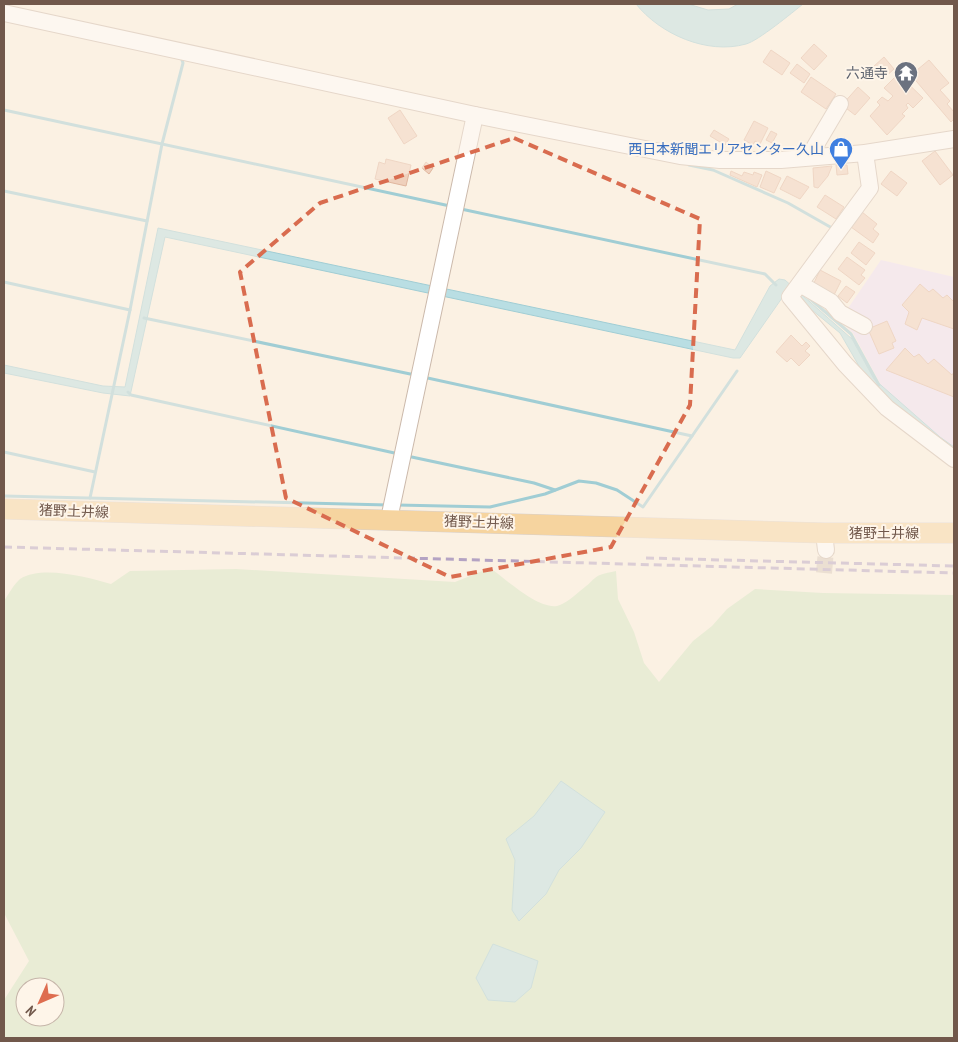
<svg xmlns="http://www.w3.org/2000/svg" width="958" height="1042" viewBox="0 0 958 1042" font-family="'PT Sans Narrow','Noto Sans JP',sans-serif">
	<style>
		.education { fill: #eee0f7 }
		.green { fill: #d2e7c3; fill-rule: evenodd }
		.water { fill: #b9dee3; stroke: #a0cdd4 }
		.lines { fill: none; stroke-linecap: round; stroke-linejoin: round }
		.stream { stroke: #a0cdd4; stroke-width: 3 }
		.building { fill: #efd0bc; stroke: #e0b69e }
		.minor-tunnel { stroke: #d8cbbd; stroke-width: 16; stroke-dasharray: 16 8; stroke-linecap: butt }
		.minor-casing { stroke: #cbb9ab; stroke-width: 18 }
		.major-casing { stroke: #d7d0cd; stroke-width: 21 }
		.minor { stroke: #fff; stroke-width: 16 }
		.major { stroke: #f6d49f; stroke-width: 20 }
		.rail { stroke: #b4a3c3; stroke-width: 3; stroke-dasharray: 8 5; stroke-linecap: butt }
		.marked { fill: none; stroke: #d96c4f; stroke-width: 4; stroke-dasharray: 10 6; stroke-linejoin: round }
		.labels { text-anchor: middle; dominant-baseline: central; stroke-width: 4; stroke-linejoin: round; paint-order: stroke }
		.worship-label { font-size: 14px; fill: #5b616d; stroke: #fef5e9; text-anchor: end }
		.shop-label { font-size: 14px; fill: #366cbe; stroke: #fef5e9; text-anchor: end }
		.street-label { font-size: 14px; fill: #71584b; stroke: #fef5e9 }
	</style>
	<rect width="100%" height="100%" fill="#fbf1e3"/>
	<polygon class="education" points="881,260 954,277 954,447 937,435 882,387 853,333 840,320"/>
	<path class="green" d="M490,568C506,579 537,609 557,606C565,604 574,596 580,591C599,577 590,576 616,571L618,599L634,632L644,663L659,682L693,641L712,626L727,609L755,589L823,593L954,595V1038H4V1000L29,961L4,913V601C8,595 14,584 20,579C42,565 87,577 111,584L130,571L236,569L455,582ZM25,987H55V1017H25Z"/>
	<g class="water">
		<path d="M636,4H688L708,10L729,9L738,4H803C793,12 758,41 746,44C707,55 660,34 636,4Z"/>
		<polygon points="158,228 735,350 770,286 779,279 785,280 852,339 874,379 940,437 954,447 954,454 910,423 863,373 840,333 796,297 788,295 782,298 740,358 733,358 165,237 130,396 103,393 4,373 4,365 103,386 125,387"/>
		<polygon points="561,781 605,812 581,848 559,870 546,894 519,921 512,910 515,860 506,839 534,816"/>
		<polygon points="493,944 538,961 531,988 515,1002 488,1000 476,978"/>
	</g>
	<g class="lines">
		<g class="stream">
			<polyline points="4,110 450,206"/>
			<polyline points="689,165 713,170 788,203 832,228"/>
			<polyline points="4,191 147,221"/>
			<polyline points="461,209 765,274 776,285"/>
			<polyline points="4,282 130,310"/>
			<polyline points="809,298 851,334 879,385"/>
			<polyline points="144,318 415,375"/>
			<polyline points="423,377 692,436"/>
			<polyline points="128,392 131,395 399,454"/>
			<polyline points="4,452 95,472"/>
			<polyline points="407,456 534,483 555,490"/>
			<polyline points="4,496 388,505"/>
			<polyline points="90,498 130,310 162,144 183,63 181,57"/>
			<polyline points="397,505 490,507 545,494 579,481 596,483 617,490 643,507 737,371"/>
		</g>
	</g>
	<g class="building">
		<polygon points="814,44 827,56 814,70 801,58"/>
		<polygon points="771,50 790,63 782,75 763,62"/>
		<polygon points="884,57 894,69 884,78 873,67"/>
		<polygon points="929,60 949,83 940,90 950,101 947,104 954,112 954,119 951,122 911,75"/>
		<polygon points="797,64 810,74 804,83 790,73"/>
		<polygon points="898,74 923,98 913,108 908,103 906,105 908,108 902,114 905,116 887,135 870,116 880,105 877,102 882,97 888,101 893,96 884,88"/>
		<polygon points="811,77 836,94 826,109 801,92"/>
		<polygon points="858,87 870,98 855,115 842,105"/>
		<polygon points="400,110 417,136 404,144 388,118"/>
		<polygon points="754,121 768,128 760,144 755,141 753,145 744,140"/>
		<polygon points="714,130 729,139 725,145 710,136"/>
		<polygon points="771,131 777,134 772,143 766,140"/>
		<polygon points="935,151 953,175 940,185 922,161"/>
		<polygon points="386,159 411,165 406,186 375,179 379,162 385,164"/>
		<polygon points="426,162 433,168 429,174 422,168"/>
		<polygon points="836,165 847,165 848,174 837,175"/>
		<polygon points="832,166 828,176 818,188 814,187 813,168"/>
		<polygon points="731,171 742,176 744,172 753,175 754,172 762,175 757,187 730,175"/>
		<polygon points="766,171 781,178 774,193 760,187"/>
		<polygon points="891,171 907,183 897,196 881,184"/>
		<polygon points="787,176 809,187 800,199 780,189"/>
		<polygon points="825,195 844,207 836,219 817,207"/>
		<polygon points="862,212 877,224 873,229 879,234 873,243 851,227"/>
		<polygon points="859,242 875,253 866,265 851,253"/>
		<polygon points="847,257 865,270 861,275 865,278 859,285 838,269"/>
		<polygon points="820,270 841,281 834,295 813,285"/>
		<polygon points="920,284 929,292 933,289 943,298 947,295 954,302 954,329 922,318 917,330 905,324 909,312 902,305"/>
		<polygon points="846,286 855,292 847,303 838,296"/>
		<polygon points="887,321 896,341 892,343 894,348 879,354 868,329"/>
		<polygon points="791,335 802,346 806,342 810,346 805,351 810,355 799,366 791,358 787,362 776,352"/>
		<polygon points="905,348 914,357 919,354 928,364 934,359 952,375 954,372 954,397 886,370"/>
	</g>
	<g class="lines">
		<polyline class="minor-tunnel" points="824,573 826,550"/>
		<g class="minor-casing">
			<g id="minor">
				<polyline points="4,13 475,115 680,156 720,160 781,160 865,153 954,139"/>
				<polyline points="865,153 870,188 790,297 845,364 887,408 954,459"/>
				<polyline points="813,157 814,148 840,104"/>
				<polyline points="800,284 831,302 840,313 864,326"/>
				<polyline points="389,519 475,115"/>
				<polyline points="824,533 826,550"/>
			</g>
		</g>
		<g class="major-casing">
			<polyline id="major" points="4,509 824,533 954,533"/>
		</g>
		<use href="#minor" class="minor"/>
		<use href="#major" class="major"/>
		<g class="rail">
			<polyline points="4,547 954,573"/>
			<polyline points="646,558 954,566"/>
		</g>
	</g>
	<path d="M0 0H958V1042H0ZM514,138L700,219L690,405L611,547L450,577L286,498L240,272L320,203Z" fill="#fbf1e3" fill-opacity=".55" fill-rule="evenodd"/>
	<path class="marked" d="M514,138L700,219L690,405L611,547L450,577L286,498L240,272L320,203Z"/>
	<defs>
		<g id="temple-pin" transform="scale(1.25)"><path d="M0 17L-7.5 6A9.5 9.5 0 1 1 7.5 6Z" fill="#6b7280" stroke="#fef5e9"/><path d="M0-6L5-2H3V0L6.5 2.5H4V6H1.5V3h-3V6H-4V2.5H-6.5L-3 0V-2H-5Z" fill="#fff"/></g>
		<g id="shop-pin" transform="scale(1.25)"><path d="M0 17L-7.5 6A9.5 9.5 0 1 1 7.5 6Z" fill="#3f7fe0" stroke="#fef5e9"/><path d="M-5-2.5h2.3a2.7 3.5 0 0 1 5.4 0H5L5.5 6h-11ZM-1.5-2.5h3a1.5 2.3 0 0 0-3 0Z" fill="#fff"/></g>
	</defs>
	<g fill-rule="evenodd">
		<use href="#temple-pin" x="906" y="73"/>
		<use href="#shop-pin" x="841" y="149"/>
	</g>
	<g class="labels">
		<g class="worship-label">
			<text x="888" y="73">六通寺</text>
		</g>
		<g class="shop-label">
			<text x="824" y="149">西日本新聞エリアセンター久山</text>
		</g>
		<g class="street-label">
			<text transform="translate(74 511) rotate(2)">猪野土井線</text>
			<text transform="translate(479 522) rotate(2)">猪野土井線</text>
			<text x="884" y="533">猪野土井線</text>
		</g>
	</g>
	<rect width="958" height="1042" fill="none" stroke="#71584b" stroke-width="10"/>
	<g transform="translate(40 1002) rotate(225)"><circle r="24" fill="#fef5e9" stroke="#c6b6aa"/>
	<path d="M0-4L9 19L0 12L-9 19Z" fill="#de6d4f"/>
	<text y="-8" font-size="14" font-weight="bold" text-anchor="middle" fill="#71584b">N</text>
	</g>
</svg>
